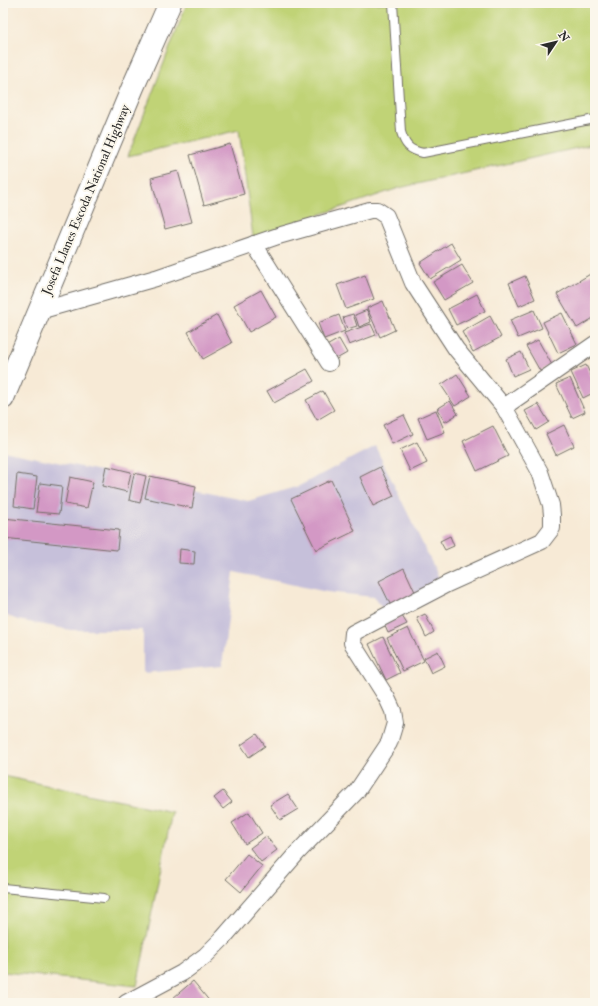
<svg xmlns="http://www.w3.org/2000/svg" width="598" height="1006" viewBox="0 0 598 1006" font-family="'IM FELL Double Pica',serif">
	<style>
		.industrial { fill: #c6c0da }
		.green { fill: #c0d376; stroke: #767f50 }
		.building { fill: #d398c5 }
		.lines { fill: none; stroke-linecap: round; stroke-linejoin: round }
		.lane-casing { stroke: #726e67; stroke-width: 10 }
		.street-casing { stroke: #726e67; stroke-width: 18 }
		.primary-casing { stroke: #726e67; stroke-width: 24 }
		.lane { stroke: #fff; stroke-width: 8 }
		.street { stroke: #fff; stroke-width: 16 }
		.primary { stroke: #fff; stroke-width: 22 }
		.labels { text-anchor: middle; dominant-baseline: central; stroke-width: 4; stroke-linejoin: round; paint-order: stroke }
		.street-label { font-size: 13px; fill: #2b2b2b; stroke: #fbf7ec }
	</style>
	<rect width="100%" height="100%" fill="#fbf7ec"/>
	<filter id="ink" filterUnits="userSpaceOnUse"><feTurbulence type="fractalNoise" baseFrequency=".025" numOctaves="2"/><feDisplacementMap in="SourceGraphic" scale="8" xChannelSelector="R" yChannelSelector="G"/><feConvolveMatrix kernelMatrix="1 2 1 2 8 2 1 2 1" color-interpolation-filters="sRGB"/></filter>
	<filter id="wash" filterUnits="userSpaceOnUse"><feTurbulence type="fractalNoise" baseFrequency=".012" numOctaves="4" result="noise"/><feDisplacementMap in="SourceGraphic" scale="16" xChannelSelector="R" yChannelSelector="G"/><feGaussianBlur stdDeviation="0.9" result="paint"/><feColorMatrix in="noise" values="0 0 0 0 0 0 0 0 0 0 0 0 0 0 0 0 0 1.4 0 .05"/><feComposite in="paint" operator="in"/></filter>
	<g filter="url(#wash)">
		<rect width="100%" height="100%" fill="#f7ead6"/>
		<polygon class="industrial" points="375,446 446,592 391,619 374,597 327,592 234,572 222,666 143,673 143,630 71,630 18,620 3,614 3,451 248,501 299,486"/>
		<g class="green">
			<polygon points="187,3 595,3 595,144 399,188 253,237 239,130 128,156"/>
			<polygon points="3,776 172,812 137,986 3,972"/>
		</g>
		<g id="blocks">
			<g class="building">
				<polygon points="230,144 244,194 204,205 190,155"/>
				<polygon points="178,171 192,222 165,229 151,178"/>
				<polygon points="451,243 461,260 430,279 420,263"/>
				<polygon points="462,265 473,283 444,300 433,282"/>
				<polygon points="592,273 595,277 595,317 577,328 557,294"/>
				<polygon points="365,275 374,299 346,309 337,285"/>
				<polygon points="525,276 535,299 519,306 509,283"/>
				<polygon points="261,290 276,317 249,332 234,305"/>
				<polygon points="477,294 485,311 456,325 448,309"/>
				<polygon points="383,301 395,330 380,337 367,308"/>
				<polygon points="367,310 371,322 359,327 355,315"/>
				<polygon points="534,310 542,328 518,338 510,320"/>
				<polygon points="562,313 577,344 558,353 543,322"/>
				<polygon points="353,314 357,326 347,329 343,317"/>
				<polygon points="217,315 232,343 203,359 188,332"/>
				<polygon points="339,315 345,331 324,339 318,323"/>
				<polygon points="490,316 501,337 473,352 462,332"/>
				<polygon points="371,324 376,335 349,345 344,333"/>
				<polygon points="339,339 347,353 331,362 323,348"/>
				<polygon points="538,340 552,365 540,371 526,346"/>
				<polygon points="521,352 529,369 513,376 506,359"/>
				<polygon points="586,365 595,384 595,392 583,398 571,372"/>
				<polygon points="307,369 314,381 274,403 267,391"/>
				<polygon points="457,374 471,396 455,406 441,385"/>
				<polygon points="570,378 585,412 572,418 556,384"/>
				<polygon points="323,391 334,410 317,420 306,400"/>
				<polygon points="450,401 458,414 445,422 437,409"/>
				<polygon points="538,404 549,422 536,430 525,411"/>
				<polygon points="436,410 445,432 427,439 418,418"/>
				<polygon points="404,415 413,434 392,444 383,425"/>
				<polygon points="564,425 574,446 556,455 546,434"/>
				<polygon points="493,426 508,456 477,471 463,441"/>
				<polygon points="417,442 427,463 410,471 400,450"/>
				<polygon points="106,466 131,472 127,492 102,486"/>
				<polygon points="380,467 394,496 373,506 360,477"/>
				<polygon points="134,473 146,476 140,503 129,500"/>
				<polygon points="17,474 37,477 33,509 14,506"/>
				<polygon points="150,476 196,486 192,508 145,498"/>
				<polygon points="70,477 93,482 87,508 65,504"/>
				<polygon points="331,480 355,531 316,550 291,499"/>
				<polygon points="40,483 62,486 59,514 36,512"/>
				<polygon points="3,518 119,530 117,550 3,538"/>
				<polygon points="450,536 454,546 445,550 440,541"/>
				<polygon points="180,549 195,551 194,564 179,563"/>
				<polygon points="404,568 416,594 391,606 379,581"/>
				<polygon points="425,614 434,632 426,637 417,618"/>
				<polygon points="402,616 407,624 388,633 384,624"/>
				<polygon points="408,628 424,661 403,671 387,638"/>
				<polygon points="383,637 400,673 386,680 369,644"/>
				<polygon points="438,651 445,666 431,673 424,658"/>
				<polygon points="257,734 265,746 249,757 241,745"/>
				<polygon points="223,791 232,802 223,809 214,798"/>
				<polygon points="288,794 298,809 280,820 270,805"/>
				<polygon points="249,812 262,833 245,844 232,823"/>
				<polygon points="266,836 277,850 261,862 250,848"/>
				<polygon points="247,854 262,866 241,892 226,879"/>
				<polygon points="193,981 211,1003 177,1003 173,998"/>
			</g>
		</g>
	</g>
	<g filter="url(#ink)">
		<use href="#blocks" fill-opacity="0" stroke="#726e67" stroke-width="1"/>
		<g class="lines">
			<g class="lane-casing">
				<g id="lane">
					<path d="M393,3L401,132C405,145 409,150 423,153L595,119"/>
					<polyline points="3,888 104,898"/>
				</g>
			</g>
			<g class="street-casing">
				<g id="street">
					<polyline points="254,244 329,363"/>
					<polyline points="39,311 156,278 278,236 370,210 377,210 386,216 413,283 456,349 504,407 540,472 551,505 552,515 552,528 542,541 447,584 353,633 352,643 387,698 393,711 395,723 389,743 357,791 297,853 223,938 205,956 182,973 126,1003"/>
					<polyline points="504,407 595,344"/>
				</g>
			</g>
			<g class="primary-casing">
				<polyline id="primary" points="3,398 133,87 170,3"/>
			</g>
			<use href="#lane" class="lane"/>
			<use href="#street" class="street"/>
			<use href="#primary" class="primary"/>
		</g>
	</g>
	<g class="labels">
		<g class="street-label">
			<text transform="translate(86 200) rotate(-67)">Josefa Llanes Escoda National Highway</text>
		</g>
	</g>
	<rect width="598" height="1006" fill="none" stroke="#fbf7ec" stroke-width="16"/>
	<g transform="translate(556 42) rotate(55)" stroke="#fbf7ec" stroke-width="3" paint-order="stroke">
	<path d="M0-3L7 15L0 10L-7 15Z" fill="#2b2b2b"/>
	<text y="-6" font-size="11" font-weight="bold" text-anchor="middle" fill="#2b2b2b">N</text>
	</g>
</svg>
